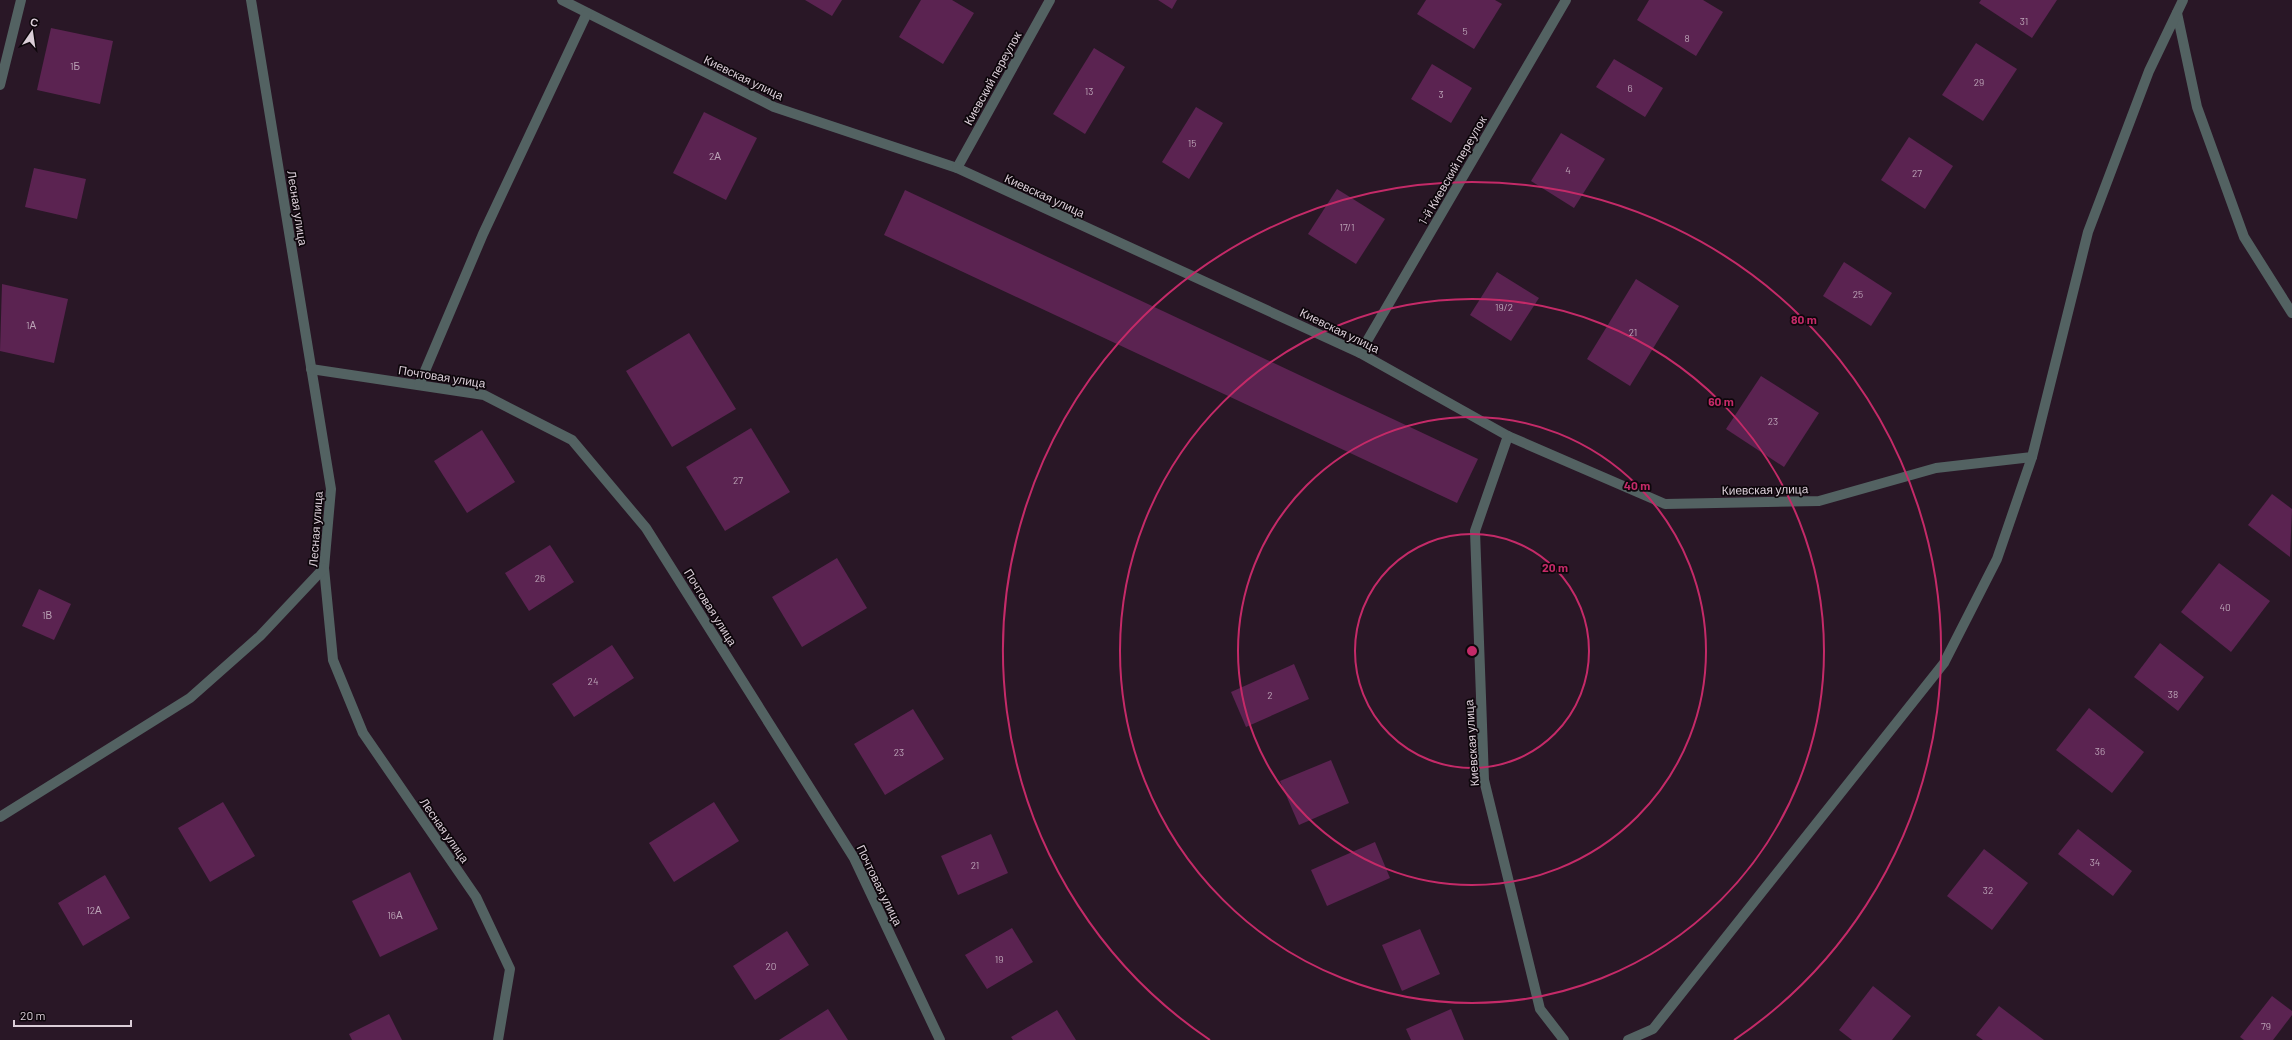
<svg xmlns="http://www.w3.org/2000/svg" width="2292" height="1040" viewBox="0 0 2292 1040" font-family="Barlow,sans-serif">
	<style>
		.building { fill: #5b2351 }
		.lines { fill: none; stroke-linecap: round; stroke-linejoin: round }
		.minor { stroke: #536262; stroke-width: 10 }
		.ring { fill: none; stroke: #c42a68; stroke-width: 2 }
		.labels { text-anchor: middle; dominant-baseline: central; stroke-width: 3.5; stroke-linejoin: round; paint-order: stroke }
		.number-label { font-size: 10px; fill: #bba3b6 }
		.street-label { font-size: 12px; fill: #dbced8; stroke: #0d060b }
		.centre { fill: #c42a68; stroke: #0d060b; stroke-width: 2 }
		.ring-label { font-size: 12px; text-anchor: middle; font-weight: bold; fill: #c42a68; stroke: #0d060b; stroke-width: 3.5; stroke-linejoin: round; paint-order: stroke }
	</style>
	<rect width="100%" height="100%" fill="#291726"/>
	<g class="building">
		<polygon points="805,0 842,0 832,16"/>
		<polygon points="921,0 952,0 974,13 943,64 899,37"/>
		<polygon points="1158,0 1177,0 1172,9"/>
		<polygon points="1426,0 1495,0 1502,4 1474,49 1417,14"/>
		<polygon points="1649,0 1703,0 1723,12 1696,56 1637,20"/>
		<polygon points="1981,0 2057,0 2032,38 1979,3"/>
		<polygon points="51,28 113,41 100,104 37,90"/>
		<polygon points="1976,43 2017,69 1983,121 1942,95"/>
		<polygon points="1094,48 1125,67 1085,134 1053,114"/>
		<polygon points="1614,59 1663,88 1645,117 1596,87"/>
		<polygon points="1432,64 1472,88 1451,123 1411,99"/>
		<polygon points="1196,107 1223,123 1189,179 1162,162"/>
		<polygon points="704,112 757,138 726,200 673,173"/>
		<polygon points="1561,133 1605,159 1574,208 1531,181"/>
		<polygon points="1909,137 1953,166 1925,209 1881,180"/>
		<polygon points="34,168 86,179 77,219 25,207"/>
		<polygon points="1337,189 1385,219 1356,264 1308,234"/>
		<polygon points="905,190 1478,459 1457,503 884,235"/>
		<polygon points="1844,262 1892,293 1871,326 1823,296"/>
		<polygon points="1497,272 1539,298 1511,341 1470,315"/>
		<polygon points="1636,279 1679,306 1630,386 1587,359"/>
		<polygon points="2,284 68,299 54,363 0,351"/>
		<polygon points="689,333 736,409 672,447 626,371"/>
		<polygon points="1761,376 1819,413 1784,467 1726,429"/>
		<polygon points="751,428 790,492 725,531 686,467"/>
		<polygon points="482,430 515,482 467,513 434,461"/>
		<polygon points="2272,494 2292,509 2290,557 2248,525"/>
		<polygon points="550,545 574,582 529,611 505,573"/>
		<polygon points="837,558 867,608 802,647 772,597"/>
		<polygon points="2219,563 2270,601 2231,652 2181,612"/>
		<polygon points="39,589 71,604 54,640 22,626"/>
		<polygon points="2160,643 2204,677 2178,711 2134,677"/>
		<polygon points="612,645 634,678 574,717 552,684"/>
		<polygon points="1294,664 1309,699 1246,727 1231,692"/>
		<polygon points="2089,708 2144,752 2112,793 2056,750"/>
		<polygon points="913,709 944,759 885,795 854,744"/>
		<polygon points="1331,760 1349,803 1299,825 1280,781"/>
		<polygon points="223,802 255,856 210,882 178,828"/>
		<polygon points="714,802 739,841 674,882 649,843"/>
		<polygon points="2078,829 2132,871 2113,896 2058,854"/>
		<polygon points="991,834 1008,873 958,895 941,856"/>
		<polygon points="1375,842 1390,878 1327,906 1311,870"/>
		<polygon points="1984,849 2028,883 1992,930 1947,896"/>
		<polygon points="410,872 438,929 380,957 352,901"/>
		<polygon points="105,875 130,918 83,946 58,903"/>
		<polygon points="1012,928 1033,962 987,989 965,955"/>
		<polygon points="1420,929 1440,974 1402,991 1382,945"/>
		<polygon points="787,931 809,965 755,1000 733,966"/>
		<polygon points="1873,986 1911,1016 1892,1040 1852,1040 1839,1030"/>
		<polygon points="2272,996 2292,1011 2292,1015 2273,1040 2244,1040 2240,1037"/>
		<polygon points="1999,1006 2044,1040 1983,1040 1976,1035"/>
		<polygon points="828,1009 848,1040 779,1040"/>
		<polygon points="1451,1009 1464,1040 1411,1040 1406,1029"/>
		<polygon points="1057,1010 1076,1040 1013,1040 1011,1037"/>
		<polygon points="389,1014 402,1040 352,1040 349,1034"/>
	</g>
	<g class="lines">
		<g class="minor">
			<polyline points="251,0 331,489 324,568 333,660 363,733 476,897 510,969 498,1040"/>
			<polyline points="562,0 774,107 957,168 1360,353 1508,436 1665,504 1819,501 1936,468 2032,457"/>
			<polyline points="2177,13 2197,107 2244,237 2292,313"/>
			<polyline points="0,85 21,0"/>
			<polyline points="957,168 1050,0"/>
			<polyline points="1360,353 1566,0"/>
			<polyline points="311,369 484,395 572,440 646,528 854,858 940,1040"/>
			<polyline points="419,385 483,234 587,13"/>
			<polyline points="1508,436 1475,531 1484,780 1540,1009 1564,1040"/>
			<polyline points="0,817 190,698 260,636 324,568"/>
			<polyline points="1628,1040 1653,1029 1944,663 1997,559 2032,457 2088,232 2149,71 2183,0"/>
		</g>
	</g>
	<g class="ring">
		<circle cx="1472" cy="651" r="117"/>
		<circle cx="1472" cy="651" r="234"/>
		<circle cx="1472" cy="651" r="352"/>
		<path d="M1210 1040A469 469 0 1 1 1734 1040"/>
	</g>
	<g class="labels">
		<g class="number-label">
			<text x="2024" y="21">31</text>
			<text x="1465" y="31">5</text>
			<text x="1687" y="38">8</text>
			<text x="75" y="66">1Б</text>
			<text x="1979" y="82">29</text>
			<text x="1630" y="88">6</text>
			<text x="1089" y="91">13</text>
			<text x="1441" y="94">3</text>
			<text x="1192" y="143">15</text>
			<text x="715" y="156">2А</text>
			<text x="1568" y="170">4</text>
			<text x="1917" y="173">27</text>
			<text x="1347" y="227">17/1</text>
			<text x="1858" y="294">25</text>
			<text x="1504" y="307">19/2</text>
			<text x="31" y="325">1А</text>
			<text x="1633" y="332">21</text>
			<text x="1773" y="421">23</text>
			<text x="738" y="480">27</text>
			<text x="540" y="578">26</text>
			<text x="2225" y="607">40</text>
			<text x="47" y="615">1В</text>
			<text x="593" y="681">24</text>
			<text x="2173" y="694">38</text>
			<text x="1270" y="695">2</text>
			<text x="2100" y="751">36</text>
			<text x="899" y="752">23</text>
			<text x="2095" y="862">34</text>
			<text x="975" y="865">21</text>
			<text x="1988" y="890">32</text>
			<text x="94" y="910">12А</text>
			<text x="395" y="915">16А</text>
			<text x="999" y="959">19</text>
			<text x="771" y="966">20</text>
			<text x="2266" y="1026">79</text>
		</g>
		<g class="street-label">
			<text transform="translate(744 77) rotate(26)">Киевская улица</text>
			<text transform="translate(992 78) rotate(-61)">Киевский переулок</text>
			<text transform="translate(1452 170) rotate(-60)">1-й Киевский переулок</text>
			<text transform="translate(1045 195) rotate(25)">Киевская улица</text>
			<text transform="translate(298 208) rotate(81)">Лесная улица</text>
			<text transform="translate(1340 330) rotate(26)">Киевская улица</text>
			<text transform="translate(442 376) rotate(9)">Почтовая улица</text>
			<text transform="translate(1765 489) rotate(-1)">Киевская улица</text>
			<text transform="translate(315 529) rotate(-86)">Лесная улица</text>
			<text transform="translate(711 607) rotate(58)">Почтовая улица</text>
			<text transform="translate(1471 743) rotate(-94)">Киевская улица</text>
			<text transform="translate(445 830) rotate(55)">Лесная улица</text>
			<text transform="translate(880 885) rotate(64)">Почтовая улица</text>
		</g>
	</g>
	<circle cx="1472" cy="651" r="6" class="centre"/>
	<g class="ring-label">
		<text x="1804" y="324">80 m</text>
		<text x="1721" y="406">60 m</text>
		<text x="1637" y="490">40 m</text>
		<text x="1555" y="572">20 m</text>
	</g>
	<g transform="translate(32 32) rotate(13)" stroke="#0d060b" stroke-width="3" paint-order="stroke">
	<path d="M0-3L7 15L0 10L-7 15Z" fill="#dbced8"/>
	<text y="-6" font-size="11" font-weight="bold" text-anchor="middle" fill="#dbced8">С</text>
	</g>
	<path d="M14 1020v6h117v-6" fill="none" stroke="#dbced8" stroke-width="2"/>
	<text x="20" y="1020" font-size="12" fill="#dbced8" stroke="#0d060b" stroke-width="3" paint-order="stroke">20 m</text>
</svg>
